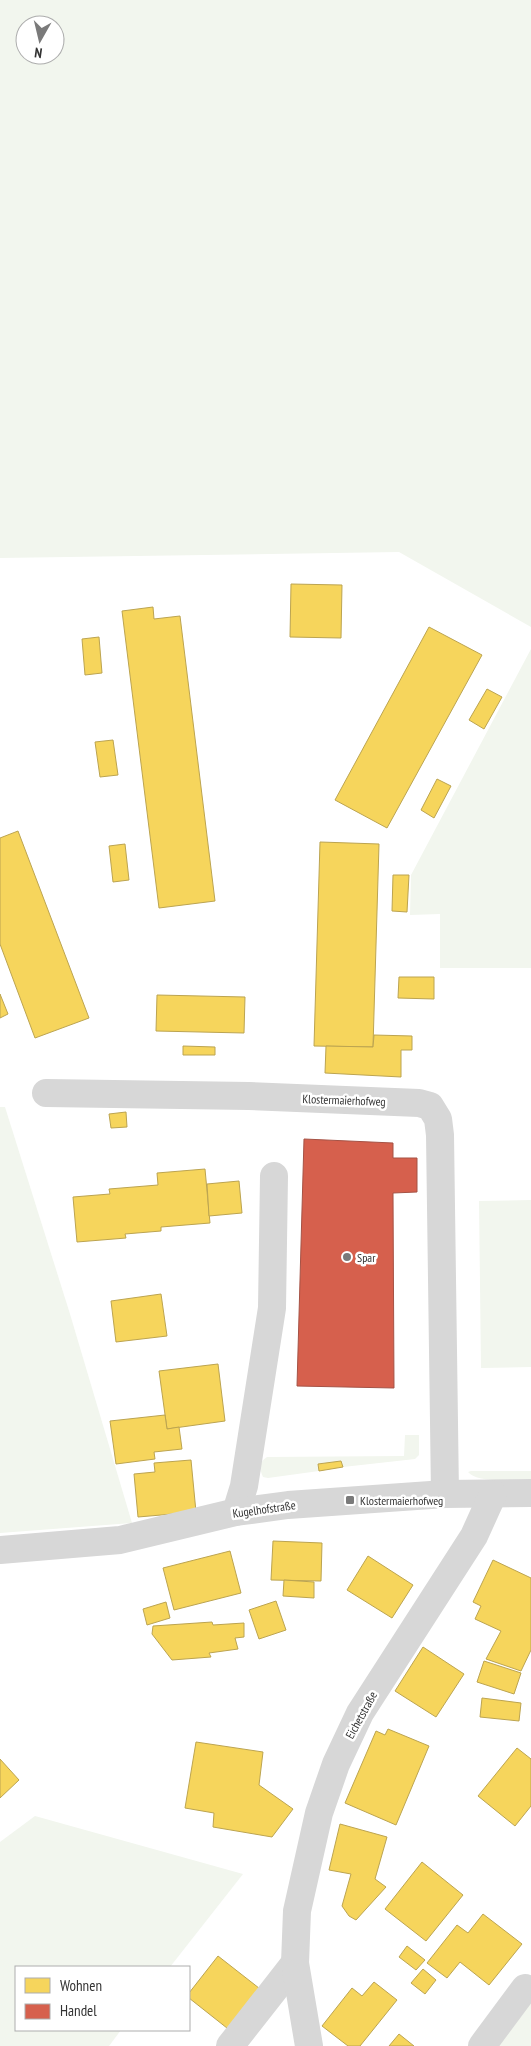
<svg xmlns="http://www.w3.org/2000/svg" width="531" height="2046" viewBox="0 0 531 2046" font-family="'PT Sans Narrow',sans-serif">
	<style>
		.green { fill: #f2f6ee; fill-rule: evenodd }
		.homes { fill: #f6d55c; stroke: #bca450 }
		.shops { fill: #d6604d; stroke: #a55245 }
		.lines { fill: none; stroke-linecap: round; stroke-linejoin: round }
		.minor { stroke: #d7d7d7; stroke-width: 28 }
		.poi-dot { fill: #7a7a7a; stroke: #fff; stroke-width: 2 }
		.labels { text-anchor: middle; dominant-baseline: central; stroke-width: 5; stroke-linejoin: round; paint-order: stroke }
		.street-label { font-size: 12px; fill: #333; stroke: #fff }
		.poi-label { font-size: 12px; fill: #333; stroke: #fff; text-anchor: start }
	</style>
	<rect width="100%" height="100%" fill="#fff"/>
	<g class="green">
		<path d="M0,0H531V627L399,552L0,558ZM25,25H55V55H25Z"/>
		<polygon points="531,649 531,968 440,968 440,914 410,915 411,875"/>
		<polygon points="0,1107 5,1107 70,1314 132,1523 0,1533"/>
		<polygon points="531,1200 531,1367 481,1368 479,1201"/>
		<path d="M405,1435H419V1455L415,1459L343,1467L341,1461L318,1464L319,1471L268,1478L263,1477C259,1468 259,1462 267,1457L404,1456Z"/>
		<path d="M471,1471H531V1479C516,1479 478,1484 468,1472Z"/>
		<polygon points="35,1816 243,1874 170,1967 16,1967 16,2030 121,2030 109,2046 0,2046 0,1842"/>
		<polygon points="531,2001 531,2046 495,2046"/>
	</g>
	<g class="homes">
		<polygon points="291,584 342,585 341,638 290,637"/>
		<polygon points="153,607 154,619 180,616 215,901 159,908 122,611"/>
		<polygon points="429,627 482,655 387,828 335,800"/>
		<polygon points="99,637 102,673 85,675 82,639"/>
		<polygon points="487,689 502,697 484,729 469,720"/>
		<polygon points="113,740 118,775 100,777 95,742"/>
		<polygon points="437,779 451,786 434,818 421,810"/>
		<polygon points="18,831 89,1018 35,1038 0,944 0,838"/>
		<polygon points="320,842 379,844 373,1047 314,1046"/>
		<polygon points="125,844 129,880 113,882 109,846"/>
		<polygon points="393,875 409,875 407,912 392,911"/>
		<polygon points="399,977 434,977 434,999 398,998"/>
		<polygon points="0,994 8,1014 0,1018"/>
		<polygon points="157,995 245,997 244,1033 156,1031"/>
		<polygon points="374,1035 412,1036 412,1050 401,1050 401,1077 325,1073 326,1046 373,1047"/>
		<polygon points="183,1046 215,1047 215,1055 183,1055"/>
		<polygon points="126,1112 127,1127 111,1128 109,1114"/>
		<polygon points="205,1169 210,1223 161,1227 161,1231 125,1234 126,1238 77,1242 73,1197 110,1194 109,1189 158,1185 157,1173"/>
		<polygon points="239,1181 242,1213 209,1216 207,1184"/>
		<polygon points="161,1294 167,1336 116,1342 111,1301"/>
		<polygon points="218,1364 225,1421 167,1429 159,1371"/>
		<polygon points="165,1415 167,1429 179,1427 182,1449 154,1452 155,1459 116,1464 110,1421"/>
		<polygon points="191,1460 196,1512 138,1517 134,1474 155,1472 154,1463"/>
		<polygon points="341,1461 343,1467 319,1471 318,1464"/>
		<polygon points="273,1541 322,1543 321,1581 271,1580"/>
		<polygon points="230,1551 241,1593 174,1610 163,1568"/>
		<polygon points="368,1556 413,1585 392,1618 347,1590"/>
		<polygon points="493,1560 531,1578 531,1650 521,1671 486,1659 501,1631 475,1619 481,1606 473,1602"/>
		<polygon points="284,1580 314,1582 314,1598 283,1596"/>
		<polygon points="276,1601 286,1630 259,1639 249,1610"/>
		<polygon points="166,1602 170,1618 147,1625 143,1609"/>
		<polygon points="212,1622 213,1625 244,1623 244,1637 235,1638 238,1649 209,1653 211,1657 172,1660 152,1634 153,1626"/>
		<polygon points="423,1647 464,1674 436,1717 395,1691"/>
		<polygon points="484,1661 521,1673 514,1694 477,1682"/>
		<polygon points="482,1698 521,1703 519,1721 480,1717"/>
		<polygon points="388,1729 429,1746 396,1825 345,1803 376,1731 385,1735"/>
		<polygon points="196,1742 263,1752 259,1785 293,1809 272,1837 213,1827 214,1813 185,1808"/>
		<polygon points="517,1748 531,1759 531,1806 515,1826 478,1796"/>
		<polygon points="0,1759 19,1780 0,1798"/>
		<polygon points="340,1824 387,1837 375,1879 386,1887 356,1920 349,1916 342,1906 351,1874 329,1870"/>
		<polygon points="422,1862 463,1895 426,1941 385,1909"/>
		<polygon points="483,1914 522,1944 489,1985 460,1962 447,1978 427,1963 457,1925 468,1933"/>
		<polygon points="407,1946 425,1960 416,1970 399,1957"/>
		<polygon points="218,1956 264,1992 232,2032 189,1998 189,1993"/>
		<polygon points="423,1969 436,1980 425,1994 411,1983"/>
		<polygon points="374,1982 397,2000 360,2046 348,2046 322,2026 352,1988 362,1996"/>
		<polygon points="399,2034 414,2046 389,2046"/>
	</g>
	<polygon class="shops" points="304,1139 393,1143 393,1158 417,1158 417,1192 393,1193 394,1388 297,1386"/>
	<g class="lines">
		<g class="minor">
			<polyline points="46,1093 249,1096 419,1103 430,1106 438,1119 440,1135 445,1494"/>
			<polyline points="236,1512 244,1486 272,1308 274,1176"/>
			<polyline points="0,1550 120,1540 236,1512 288,1505 445,1494 531,1493"/>
			<polyline points="230,2046 295,1963"/>
			<polyline points="309,2046 295,1963 297,1911 319,1813 336,1764 360,1713 474,1536 493,1494"/>
			<polyline points="482,2046 525,1988"/>
		</g>
	</g>
	<g class="poi-dot">
		<circle cx="347" cy="1257" r="5"/>
		<rect x="345" y="1495" width="10" height="10" rx="2.5"/>
	</g>
	<g class="labels">
		<g class="street-label">
			<text transform="translate(344 1100) rotate(2)">Klostermaierhofweg</text>
			<text transform="translate(264 1509) rotate(-8)">Kugelhofstraße</text>
			<text transform="translate(361 1715) rotate(-61)">Eichetstraße</text>
		</g>
		<g class="poi-label">
			<text x="357" y="1257">Spar</text>
			<text x="360" y="1500">Klostermaierhofweg</text>
		</g>
	</g>
	<rect x="15" y="1966" width="175" height="65" fill="#ffffff" stroke="#adadad"/>
	<rect x="25" y="1978" width="25" height="15" fill="#f6d55c" stroke="#adadad"/>
	<text x="60" y="1991" font-size="15" fill="#333333">Wohnen</text>
	<rect x="25" y="2004" width="25" height="15" fill="#d6604d" stroke="#adadad"/>
	<text x="60" y="2016" font-size="15" fill="#333333">Handel</text>
	<g transform="translate(40 40) rotate(188)"><circle r="24" fill="#ffffff" stroke="#adadad"/>
	<path d="M0-4L9 19L0 12L-9 19Z" fill="#7a7a7a"/>
	<text y="-8" font-size="14" font-weight="bold" text-anchor="middle" fill="#333333">N</text>
	</g>
</svg>
